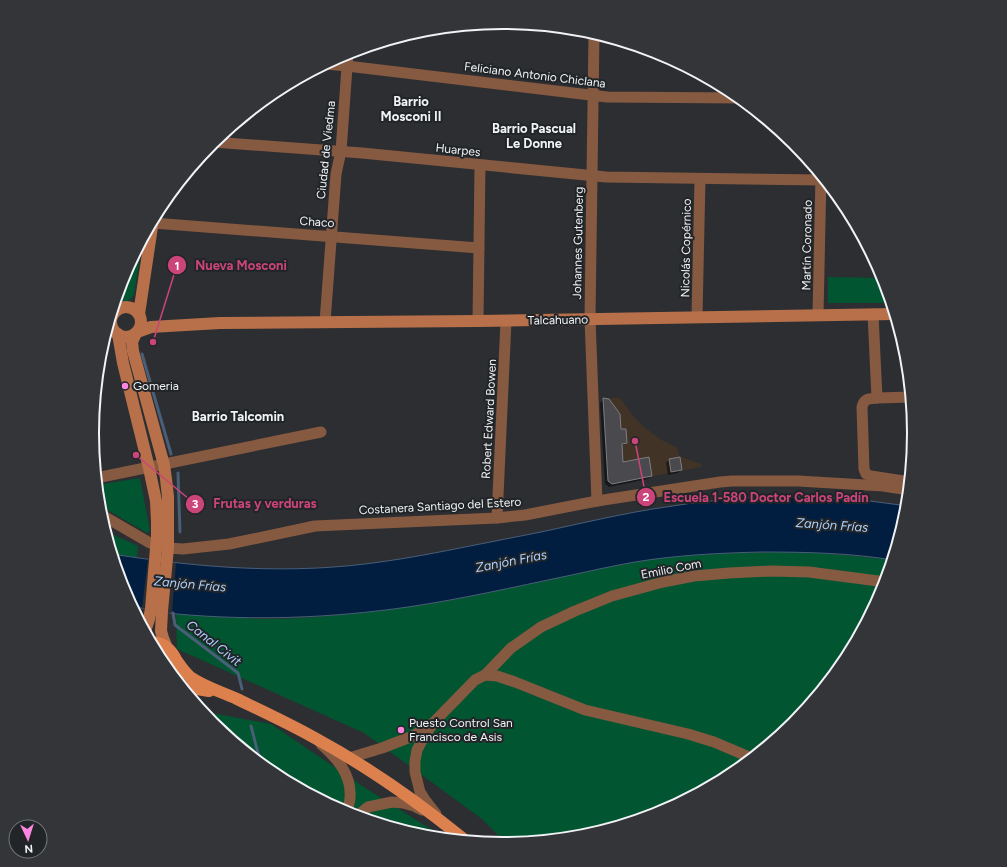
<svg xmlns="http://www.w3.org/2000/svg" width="1007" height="867" viewBox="0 0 1007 867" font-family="Figtree,sans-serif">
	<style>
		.education { fill: #413326 }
		.green { fill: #015531 }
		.water { fill: #011e41; stroke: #495e77 }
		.pier { fill: #2c2e32 }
		.shadow { fill: #0007 }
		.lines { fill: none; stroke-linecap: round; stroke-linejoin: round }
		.stream { stroke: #495e77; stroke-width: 3 }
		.building { fill: #49494e; stroke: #7d7d82 }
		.street { stroke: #865941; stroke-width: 11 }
		.secondary { stroke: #b77049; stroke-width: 12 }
		.primary { stroke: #dc814d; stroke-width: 12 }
		.poi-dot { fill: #fe86e0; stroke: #222528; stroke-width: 1.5 }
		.labels { text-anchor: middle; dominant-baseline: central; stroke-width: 4; stroke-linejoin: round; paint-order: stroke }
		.street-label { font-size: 12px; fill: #f1f3f6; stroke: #222528 }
		.poi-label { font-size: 12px; fill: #f1f3f6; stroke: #222528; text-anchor: start }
		.neighbourhood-label { font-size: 13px; font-weight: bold; fill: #f1f3f6; stroke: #222528 }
		.water-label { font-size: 13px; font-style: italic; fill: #add1fe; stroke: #222528 }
		.rim { fill: none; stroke: #f1f3f6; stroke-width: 2 }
		.leader { fill: none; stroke: #cb447a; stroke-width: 1.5 }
		.callout-dot { fill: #cb447a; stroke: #222528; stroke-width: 1.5 }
		.mark-label { font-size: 12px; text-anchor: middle; font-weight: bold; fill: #fff }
		.callout-label { font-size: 13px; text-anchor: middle; font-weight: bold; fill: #cb447a; stroke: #222528; stroke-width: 4; stroke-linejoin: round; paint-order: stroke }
	</style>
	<rect width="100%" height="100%" fill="#2c2e32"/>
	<polygon class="education" points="603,398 620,398 633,416 645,428 660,439 677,448 679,456 701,464 701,467 612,484 608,481"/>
	<g class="green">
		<path d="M143,239L134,294C131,301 127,301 121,301L117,299L123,276Z"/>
		<polygon points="828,277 884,278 892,303 828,303"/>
		<polygon points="140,478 150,531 147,533 99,505 97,485"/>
		<polygon points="105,531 138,546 137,558 112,554"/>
		<path d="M802,552L844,555L893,560L884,591L846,662L794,725L732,776L661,814L584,837L508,845L482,819L364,733L177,649L176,613C205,616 235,618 264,619C312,619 360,613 407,607C484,597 558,575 634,562C690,552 746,553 802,552Z"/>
		<polygon points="201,711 271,724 367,789 448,840 423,837 346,814 275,776 212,724"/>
	</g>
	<path class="water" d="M758,497H815L854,499L908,506L907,514L893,560C850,553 806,552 762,552C720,553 677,555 635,562C612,566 590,571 567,576C514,587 462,599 408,607C331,618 255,621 177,614C162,612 147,609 131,606L123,591L112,554C201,568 291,575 380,562C410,558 440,552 470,546C494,541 517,537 541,532C583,523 624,513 666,507C696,502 727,499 758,497Z"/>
	<polygon class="pier" points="148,559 176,563 172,613 142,608"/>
	<g class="shadow">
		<polygon points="604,399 620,430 626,443 622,446 621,446 622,463 651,476 648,479 609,487 605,484 600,403"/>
		<polygon points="669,460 681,470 678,473 668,475 666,463"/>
	</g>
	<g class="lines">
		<g class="stream">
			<polyline points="117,296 118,299"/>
			<polyline points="142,354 171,454"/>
			<polyline points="178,473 180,532"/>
			<polyline points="173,613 175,625 238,673 242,689"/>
			<polyline points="251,726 261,765"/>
		</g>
	</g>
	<g class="building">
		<polygon points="603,398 609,399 620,414 621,429 626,429 627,443 622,444 623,462 649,457 652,476 612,484 608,481"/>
		<polygon points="680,457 682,470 671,472 669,459"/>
	</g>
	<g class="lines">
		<g class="street">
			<polyline points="594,33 590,319 597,501"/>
			<polyline points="326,64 347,66 607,97 741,98"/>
			<polyline points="213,142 362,153 606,177 821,180"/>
			<polyline points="153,223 479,248"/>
			<polyline points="879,268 879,272 881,272"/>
			<path d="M873,314L877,398C869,399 864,398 862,407L864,469L866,474L871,476L910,482"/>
			<polyline points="818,315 821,175"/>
			<polyline points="697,317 700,179"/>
			<polyline points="478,321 480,165"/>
			<polyline points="325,322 336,174 341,151 348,53"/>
			<polyline points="877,398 911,397"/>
			<polyline points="96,478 321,432"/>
			<polyline points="100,514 150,543 168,548 183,549 229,544 315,526 337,525 497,518 525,515 597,501 720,482 732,481 798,481 883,486 909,490"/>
			<polyline points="497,518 506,321"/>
			<polyline points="485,675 511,648 541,627 575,611 612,596 663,582 694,576 729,573 771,571 809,572 886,582"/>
			<path d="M321,744C337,758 352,775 350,798C350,803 347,809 346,814"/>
			<polyline points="349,758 382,748 413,736 429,726"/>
			<polyline points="436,814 425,800 420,792 415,772 415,761 417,750 425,735 434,722 475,680 485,675 497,676 515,682 585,710 688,734 714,742 747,756 752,760"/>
			<polyline points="356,817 368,807 392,802 403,803 414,806 422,810"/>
		</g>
		<g class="secondary">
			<circle cx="126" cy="322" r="15"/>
			<polyline points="139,314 153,220"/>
			<polyline points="137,332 151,327 220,323 478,321 895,314"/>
			<polyline points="136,333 132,342 133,351 164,465 166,479 168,497 168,548 162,611 161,631 163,638 167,648"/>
			<polyline points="118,334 123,363 149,468 156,501 157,522 157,536 151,609 149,619 145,631"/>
		</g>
		<g class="primary">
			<path d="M151,642C170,643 183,662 176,680"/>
			<path d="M177,661C181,667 185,672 190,677C204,687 222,692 237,699C262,711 288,723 313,737C367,766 418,802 466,841"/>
			<polyline points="182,688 197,689 209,691"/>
		</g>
	</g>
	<g class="poi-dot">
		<circle cx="125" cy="386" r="4"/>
		<circle cx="401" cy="730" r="4"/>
	</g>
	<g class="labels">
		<g class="street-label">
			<text transform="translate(535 75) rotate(7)">Feliciano Antonio Chiclana</text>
			<text transform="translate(326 150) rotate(-84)">Ciudad de Viedma</text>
			<text transform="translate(458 150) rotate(6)">Huarpes</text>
			<text transform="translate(317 222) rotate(4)">Chaco</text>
			<text transform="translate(578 243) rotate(-89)">Johannes Gutenberg</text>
			<text transform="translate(807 245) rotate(-89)">Martín Coronado</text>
			<text transform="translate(686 248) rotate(-89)">Nicolás Copérnico</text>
			<text transform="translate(558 320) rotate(-1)">Talcahuano</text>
			<text transform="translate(489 419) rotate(-87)">Robert Edward Bowen</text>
			<text transform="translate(440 506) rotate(-3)">Costanera Santiago del Estero</text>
			<text transform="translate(671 569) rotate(-11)">Emilio Com</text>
		</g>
		<g class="poi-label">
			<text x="133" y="386">Gomeria</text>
			<text x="409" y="723">Puesto Control San<tspan x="409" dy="14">Francisco de Asis</tspan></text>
		</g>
		<g class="neighbourhood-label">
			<text x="411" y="101">Barrio<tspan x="411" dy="15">Mosconi II</tspan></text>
			<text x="534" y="128">Barrio Pascual<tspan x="534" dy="15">Le Donne</tspan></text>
			<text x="238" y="416">Barrio Talcomin</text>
		</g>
		<g class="water-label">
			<text transform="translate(832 525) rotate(4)">Zanjón Frías</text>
			<text transform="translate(511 561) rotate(-11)">Zanjón Frías</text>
			<text transform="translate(190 584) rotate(5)">Zanjón Frías</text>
			<text transform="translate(214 643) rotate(38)">Canal Civit</text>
		</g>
	</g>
	<path d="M0 0H1007V867H0ZM99 433a404 404 0 1 1 808 0a404 404 0 1 1-808 0Z" fill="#333538" fill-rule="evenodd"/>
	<path class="rim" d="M99 433a404 404 0 1 1 808 0a404 404 0 1 1-808 0Z"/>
	<path class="leader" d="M153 342L177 265M635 441L646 497M136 455L195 504"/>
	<g class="callout-dot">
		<circle cx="153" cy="342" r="4"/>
		<circle cx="635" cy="441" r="4"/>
		<circle cx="136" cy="455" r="4"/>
		<circle cx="177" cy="265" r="10"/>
		<circle cx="646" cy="497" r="10"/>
		<circle cx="195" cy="504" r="10"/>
	</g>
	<g class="mark-label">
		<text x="177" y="270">1</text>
		<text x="646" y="501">2</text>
		<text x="195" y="508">3</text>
	</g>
	<g class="callout-label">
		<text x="241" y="270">Nueva Mosconi</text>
		<text x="766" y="502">Escuela 1-580 Doctor Carlos Padín</text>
		<text x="265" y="508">Frutas y verduras</text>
	</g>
	<g transform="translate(28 839) rotate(176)"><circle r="19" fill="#222528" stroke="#75777a"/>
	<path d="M0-3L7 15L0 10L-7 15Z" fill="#fe86e0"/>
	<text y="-6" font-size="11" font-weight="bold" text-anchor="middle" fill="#f1f3f6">N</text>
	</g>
</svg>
